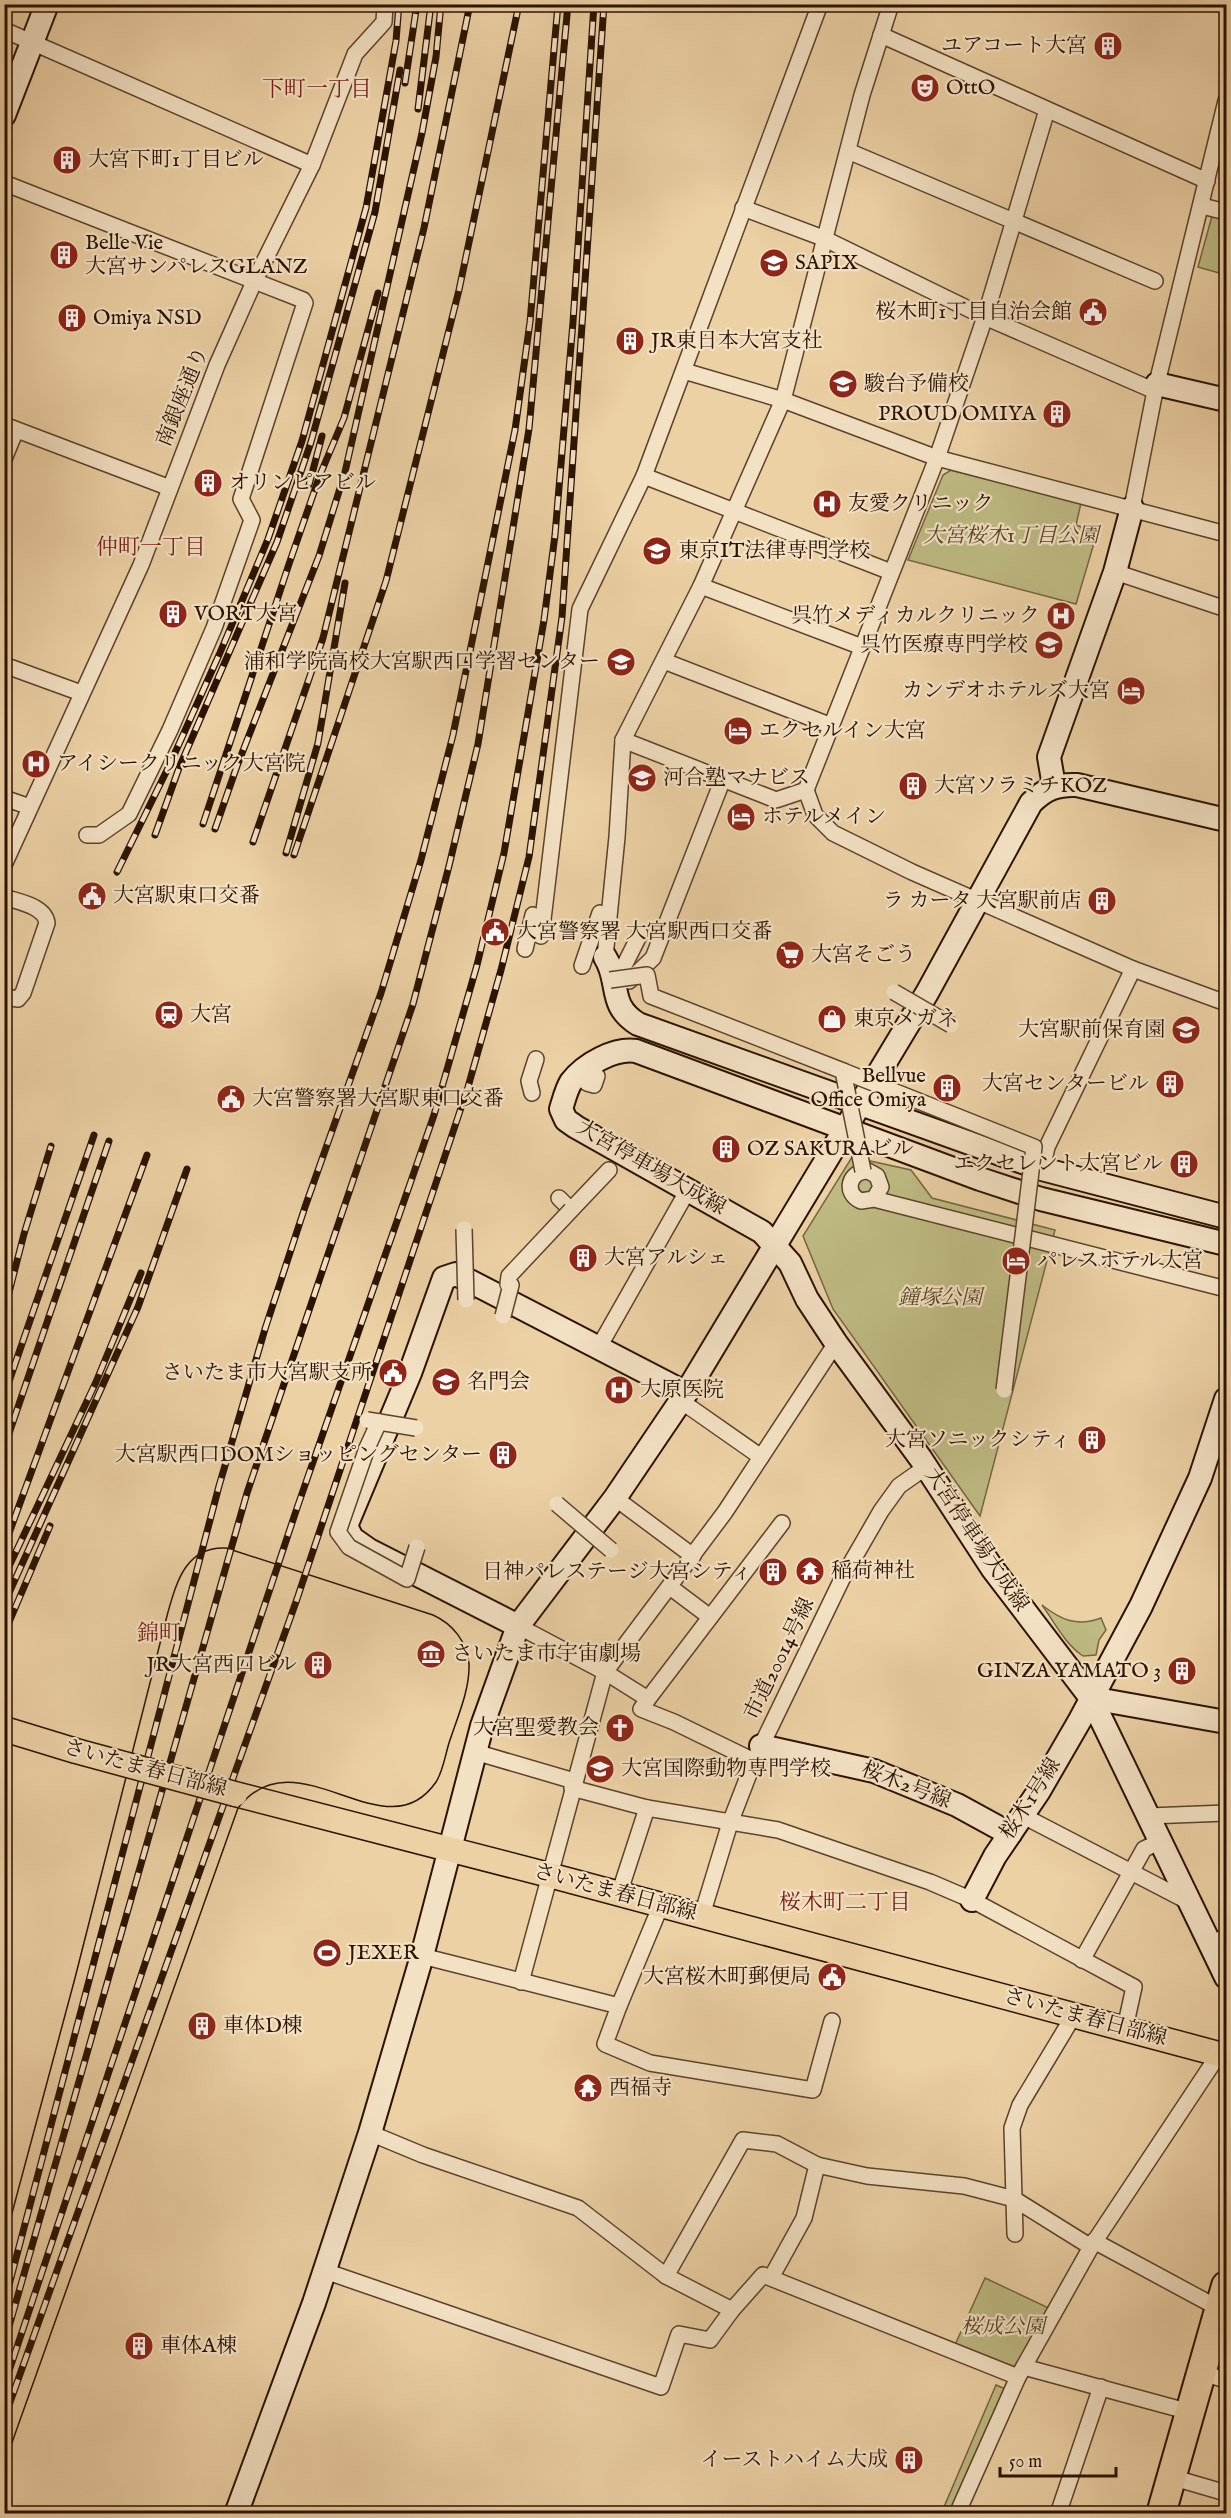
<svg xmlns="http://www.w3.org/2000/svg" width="1231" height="2518" viewBox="0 0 1231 2518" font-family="'IM FELL English','Noto Serif JP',serif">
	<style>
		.green { fill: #beba82; stroke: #746642; stroke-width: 1.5 }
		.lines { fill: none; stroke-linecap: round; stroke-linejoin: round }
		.street-casing { stroke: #5b422b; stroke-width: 18 }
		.secondary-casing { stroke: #2b1202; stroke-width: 26 }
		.primary-casing { stroke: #2b1202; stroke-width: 27 }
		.highway-casing { stroke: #2b1202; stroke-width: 32 }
		.street { stroke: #f3e1c4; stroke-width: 15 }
		.secondary { stroke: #f3e1c4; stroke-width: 22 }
		.primary { stroke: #ecd1a5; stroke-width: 24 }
		.highway { stroke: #ecd1a5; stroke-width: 28 }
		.tram { stroke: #2b1202; stroke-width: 1.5 }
		.rail-casing { stroke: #2b1202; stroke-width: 7 }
		.rail { stroke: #f3e1c4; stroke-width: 4.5; stroke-dasharray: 14; stroke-linecap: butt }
		.street-bridge-casing { stroke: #5b422b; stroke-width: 18; stroke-linecap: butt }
		.primary-bridge-casing { stroke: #2b1202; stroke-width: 27; stroke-linecap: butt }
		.street-bridge { stroke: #f3e1c4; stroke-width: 15 }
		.primary-bridge { stroke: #ecd1a5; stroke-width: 24 }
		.labels { text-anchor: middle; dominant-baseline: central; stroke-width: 4.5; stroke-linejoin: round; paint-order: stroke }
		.poi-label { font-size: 21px; fill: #2b1202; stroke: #f3e1c4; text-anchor: start }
		.street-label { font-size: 21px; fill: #2b1202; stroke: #f3e1c4 }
		.park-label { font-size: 21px; font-style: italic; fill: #574428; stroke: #f3e1c4 }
		.neighbourhood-label { font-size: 22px; fill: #7a1f14; stroke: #f3e1c4 }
	</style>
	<rect width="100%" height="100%" fill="#ecd1a5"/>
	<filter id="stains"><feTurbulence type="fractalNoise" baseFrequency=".00333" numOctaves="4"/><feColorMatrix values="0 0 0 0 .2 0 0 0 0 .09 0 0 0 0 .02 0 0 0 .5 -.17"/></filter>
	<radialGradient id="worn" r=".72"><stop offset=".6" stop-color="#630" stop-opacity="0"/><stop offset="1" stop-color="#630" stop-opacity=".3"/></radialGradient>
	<g class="green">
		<polygon points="1212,216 1226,219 1226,275 1198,267"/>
		<polygon points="951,470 1081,503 1076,525 1097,533 1076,604 908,560 943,475"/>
		<polygon points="852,1157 911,1170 932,1198 1055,1230 980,1516 833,1309 803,1236"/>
		<path d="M1042,1605C1061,1620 1077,1627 1101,1618L1106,1630L1099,1640L1096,1655L1083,1656C1065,1644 1055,1623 1042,1605Z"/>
		<polygon points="985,2278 1053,2310 1017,2373 954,2347"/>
		<polygon points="996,2385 1008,2390 954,2513 941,2514"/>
	</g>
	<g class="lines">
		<g class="street-casing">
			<g id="street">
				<polyline points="4,30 312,165"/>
				<polyline points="881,35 1207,181"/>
				<polyline points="848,151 1155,281"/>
				<polyline points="4,183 303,300 305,303 241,499 252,520 214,628 170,730 129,814 99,835 87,835"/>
				<polyline points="1202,206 1226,212"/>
				<polyline points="743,208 823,238 985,317 1155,391"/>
				<polyline points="684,371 783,400 937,458 1226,534"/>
				<polyline points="4,425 170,488"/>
				<polyline points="4,459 16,430"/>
				<polyline points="644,476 891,572"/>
				<polyline points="1132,508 1155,391 1226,101"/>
				<polyline points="1115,572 1226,609"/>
				<polyline points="701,586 862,647"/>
				<polyline points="664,661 829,725"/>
				<polyline points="4,665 81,693"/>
				<polyline points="623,740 776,800 806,790 937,458 985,317 1047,110"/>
				<polyline points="806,790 815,815 833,833 912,872 1133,969 1226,1003"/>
				<polyline points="4,798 30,807"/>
				<polyline points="4,865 141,565 217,365 254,282 312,165 355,54 384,22 385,4"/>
				<path d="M4,897C19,902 45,906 47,923L23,993L18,999L4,997"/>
				<polyline points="541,936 580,609 644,476 820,4"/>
				<polyline points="525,949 533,915"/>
				<polyline points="605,957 617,837 623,740 701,586 783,400 862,95 891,4"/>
				<polyline points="582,966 600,913"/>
				<polyline points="617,980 640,934"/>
				<polyline points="629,981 653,958 723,779"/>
				<polyline points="587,1083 594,1085 597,1076"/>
				<polyline points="532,1093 529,1081 536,1059"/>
				<polyline points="1042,1169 1047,1147 1133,969"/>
				<polyline points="559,1198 571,1210 609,1170"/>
				<path d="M874,1199L881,1187L877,1176L868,1171C849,1171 843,1193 861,1201L874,1199L1226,1289"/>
				<polyline points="599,1347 688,1190"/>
				<polyline points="681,1401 761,1457"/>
				<polyline points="615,1498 693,1556"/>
				<polyline points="670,1587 710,1617"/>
				<polyline points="518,1626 605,1672 521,1982"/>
				<polyline points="648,1699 782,1523"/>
				<polyline points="475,1752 574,1781"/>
				<polyline points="754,1761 674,1722 641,1709 648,1699 605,1672 725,1512 836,1343"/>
				<polyline points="572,1788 647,1808 778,1830 930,1882 972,1900 1134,1987 1125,2028"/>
				<polyline points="1149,1816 1226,1813"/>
				<polyline points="1033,1821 1191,1903"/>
				<polyline points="619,1894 647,1808"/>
				<polyline points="702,1915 730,1823 754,1761 843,1577 881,1511 899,1486 926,1467"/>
				<polyline points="1211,1943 1226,1937"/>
				<polyline points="422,1956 619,2006 605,2044 650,2063 813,2090 832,2021"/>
				<polyline points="1082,1960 1144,1849 1161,1841"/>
				<polyline points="619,2006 661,1905"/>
				<polyline points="370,2133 423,2155 578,2208 666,2276 732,2310"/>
				<polyline points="817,2165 867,2176 964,2186 1014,2199 1091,2247"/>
				<polyline points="1015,2234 1012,2128 1020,2105 1074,2015"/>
				<polyline points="1094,2241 1220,2309"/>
				<polyline points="325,2271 661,2387 679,2334 710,2340 732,2310 763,2275 1018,2377"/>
				<polyline points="666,2276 743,2140 777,2144 817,2165 804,2218 772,2276"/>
				<polyline points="1024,2367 1190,2412"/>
				<polyline points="1202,2373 1226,2380"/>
				<polyline points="1171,2477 1226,2493"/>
				<polyline points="957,2514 1018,2377 1091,2247 1219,2054"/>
				<polyline points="1058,2514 1101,2387"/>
			</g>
		</g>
		<g class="secondary-casing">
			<g id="secondary">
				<polyline points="4,115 47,4"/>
				<polyline points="1157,384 1226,400"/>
				<polyline points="1054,786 1049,757 1115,572 1132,508"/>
				<path d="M605,957C621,982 607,1005 638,1024L1042,1169L1226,1217"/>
				<path d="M1226,1244L1041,1199L980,1179L636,1051C614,1048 585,1064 571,1082C566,1090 564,1100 561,1109L566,1120L576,1127L762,1232L790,1263L807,1299L836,1343L921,1459L992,1568L1091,1698L1226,1977"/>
				<polyline points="518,1626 369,1550 352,1538 346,1526 410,1373 444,1278 456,1274 686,1393"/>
				<polyline points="1091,1698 1226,1722"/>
				<polyline points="761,1746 874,1771 957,1805 1010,1834"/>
				<polyline points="972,1900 995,1856 1039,1791 1080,1720 1141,1606 1200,1478 1226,1399"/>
				<path d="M236,2514L314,2303L370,2133L422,1956L482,1726L518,1626L615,1498L686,1393L927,993L1031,803C1045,789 1057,784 1077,785L1226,820"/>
			</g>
		</g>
		<g class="primary-casing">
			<polyline id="primary" points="235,1794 549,1875 1226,2056"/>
		</g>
		<g class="highway-casing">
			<polyline id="highway" points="1161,2514 1226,2286"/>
		</g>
		<use href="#street" class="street"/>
		<use href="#secondary" class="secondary"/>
		<use href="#primary" class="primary"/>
		<use href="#highway" class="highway"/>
		<path class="tram" d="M4,2243L75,1978L168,1612C177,1580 187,1546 226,1548L433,1615C453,1624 467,1642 469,1664C470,1690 457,1718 449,1743C445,1756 443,1771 436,1782C385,1856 297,1732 238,1808L4,2465"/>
		<g class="rail-casing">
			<g id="rail">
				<polyline points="405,83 417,4"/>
				<polyline points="418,109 431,4"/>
				<polyline points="309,485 322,436"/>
				<polyline points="203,824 289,564 320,475 344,418 378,293"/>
				<polyline points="215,829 237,766 319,556 345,472 422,133 436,57 441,4"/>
				<polyline points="155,835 179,768 277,542 311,442 375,212 400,70"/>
				<polyline points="253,842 323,638 424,228 470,4"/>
				<polyline points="286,853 318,743 345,583"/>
				<polyline points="294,855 386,581 459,290 519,4"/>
				<polyline points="117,872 170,764 219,655 268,539 302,441 366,208 396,41 399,4"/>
				<polyline points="4,1312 24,1234 51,1146"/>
				<polyline points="4,1396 94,1135"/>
				<polyline points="4,1448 109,1141"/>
				<polyline points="4,1547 147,1155"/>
				<polyline points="4,1577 96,1382 141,1273"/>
				<polyline points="4,1604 138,1307 187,1169"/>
				<polyline points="4,1634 50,1526"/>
				<polyline points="4,2304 219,1486 265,1329 305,1207 381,993 421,860 453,735 515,430 530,322 558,4"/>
				<polyline points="4,2344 247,1493 413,1004 449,866 478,744 529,429 568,4"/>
				<polyline points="4,2386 297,1508 434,1115 477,965 504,853 544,620 555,535 573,322 594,4"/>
				<polyline points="4,2419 297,1599 468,1087 501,970 529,857 562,617 604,4"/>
			</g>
		</g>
		<use href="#rail" class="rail"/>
		<g class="street-bridge-casing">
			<g id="street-bridge">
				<polyline points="610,980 647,975 651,996 843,1071 863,1171"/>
				<polyline points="894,992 951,1025"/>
				<polyline points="843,1071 1034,1147 1004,1390"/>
				<polyline points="464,1229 466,1300"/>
				<polyline points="503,1316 511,1285 508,1284 509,1276 571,1210"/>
				<polyline points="367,1420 379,1422 367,1448 338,1532 349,1547 407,1579 417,1547"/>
				<polyline points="379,1422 416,1428"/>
				<polyline points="557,1504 611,1550"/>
			</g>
		</g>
		<g class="primary-bridge-casing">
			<polyline id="primary-bridge" points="4,1729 76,1751 235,1794"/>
		</g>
		<use href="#street-bridge" class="street-bridge"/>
		<use href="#primary-bridge" class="primary-bridge"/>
	</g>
	<defs>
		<g id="building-disc" transform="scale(1.5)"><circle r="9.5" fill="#8f2418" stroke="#f3e1c4"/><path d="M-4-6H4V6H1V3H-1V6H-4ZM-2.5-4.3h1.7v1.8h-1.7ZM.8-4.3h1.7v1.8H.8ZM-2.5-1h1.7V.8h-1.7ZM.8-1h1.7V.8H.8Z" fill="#fff"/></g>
		<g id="theatre-disc" transform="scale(1.5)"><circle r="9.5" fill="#8f2418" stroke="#f3e1c4"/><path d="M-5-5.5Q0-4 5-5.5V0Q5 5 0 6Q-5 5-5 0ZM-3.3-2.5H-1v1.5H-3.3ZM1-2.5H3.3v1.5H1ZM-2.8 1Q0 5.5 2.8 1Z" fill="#fff"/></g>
		<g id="university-disc" transform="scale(1.5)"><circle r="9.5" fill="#8f2418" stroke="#f3e1c4"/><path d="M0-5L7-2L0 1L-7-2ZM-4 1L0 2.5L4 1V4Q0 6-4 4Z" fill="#fff"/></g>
		<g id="civic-disc" transform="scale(1.5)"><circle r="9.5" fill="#8f2418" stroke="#f3e1c4"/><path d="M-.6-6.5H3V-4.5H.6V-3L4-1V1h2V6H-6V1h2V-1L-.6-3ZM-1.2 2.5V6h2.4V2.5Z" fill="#fff"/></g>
		<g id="hospital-disc" transform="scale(1.5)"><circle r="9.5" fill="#8f2418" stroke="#f3e1c4"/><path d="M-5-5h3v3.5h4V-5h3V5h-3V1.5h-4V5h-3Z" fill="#fff"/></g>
		<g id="school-disc" transform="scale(1.5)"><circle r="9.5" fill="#8f2418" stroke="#f3e1c4"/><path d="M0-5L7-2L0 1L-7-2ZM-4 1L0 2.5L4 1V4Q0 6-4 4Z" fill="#fff"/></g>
		<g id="hotel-disc" transform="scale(1.5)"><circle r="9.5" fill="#8f2418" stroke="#f3e1c4"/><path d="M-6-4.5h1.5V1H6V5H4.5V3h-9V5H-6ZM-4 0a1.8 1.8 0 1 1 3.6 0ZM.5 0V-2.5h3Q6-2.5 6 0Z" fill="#fff"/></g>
		<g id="supermarket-disc" transform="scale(1.5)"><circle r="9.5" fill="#8f2418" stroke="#f3e1c4"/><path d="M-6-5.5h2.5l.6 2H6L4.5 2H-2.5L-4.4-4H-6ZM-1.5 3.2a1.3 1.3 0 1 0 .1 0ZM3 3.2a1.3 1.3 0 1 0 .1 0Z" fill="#fff"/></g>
		<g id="station-disc" transform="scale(1.5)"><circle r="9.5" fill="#8f2418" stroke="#f3e1c4"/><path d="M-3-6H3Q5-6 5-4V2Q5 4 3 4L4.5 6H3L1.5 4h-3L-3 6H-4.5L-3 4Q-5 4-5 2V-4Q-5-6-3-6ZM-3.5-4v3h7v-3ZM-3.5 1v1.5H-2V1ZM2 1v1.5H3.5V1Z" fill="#fff"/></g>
		<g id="shop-disc" transform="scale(1.5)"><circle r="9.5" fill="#8f2418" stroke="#f3e1c4"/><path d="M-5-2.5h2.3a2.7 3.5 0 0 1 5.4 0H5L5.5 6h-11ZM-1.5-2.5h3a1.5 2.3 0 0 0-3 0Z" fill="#fff"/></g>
		<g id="temple-disc" transform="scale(1.5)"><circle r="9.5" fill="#8f2418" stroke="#f3e1c4"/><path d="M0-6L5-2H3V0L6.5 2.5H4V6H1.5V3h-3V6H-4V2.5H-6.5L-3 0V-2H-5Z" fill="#fff"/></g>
		<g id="museum-disc" transform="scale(1.5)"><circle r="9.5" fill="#8f2418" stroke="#f3e1c4"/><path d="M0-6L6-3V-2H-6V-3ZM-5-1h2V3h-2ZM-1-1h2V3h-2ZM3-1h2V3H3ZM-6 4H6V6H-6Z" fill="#fff"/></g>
		<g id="church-disc" transform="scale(1.5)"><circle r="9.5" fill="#8f2418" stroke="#f3e1c4"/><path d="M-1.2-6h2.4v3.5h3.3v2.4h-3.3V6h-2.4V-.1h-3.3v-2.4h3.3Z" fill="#fff"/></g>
		<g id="stadium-disc" transform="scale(1.5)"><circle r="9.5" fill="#8f2418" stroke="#f3e1c4"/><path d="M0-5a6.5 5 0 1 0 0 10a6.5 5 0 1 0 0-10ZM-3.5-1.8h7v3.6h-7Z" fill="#fff"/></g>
	</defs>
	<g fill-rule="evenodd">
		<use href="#building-disc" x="1108" y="46"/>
		<use href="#theatre-disc" x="925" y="88"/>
		<use href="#building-disc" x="67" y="160"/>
		<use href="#building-disc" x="64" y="255"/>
		<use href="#university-disc" x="774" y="263"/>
		<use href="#civic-disc" x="1093" y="312"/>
		<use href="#building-disc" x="72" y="318"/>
		<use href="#building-disc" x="630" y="341"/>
		<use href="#university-disc" x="843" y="384"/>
		<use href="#building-disc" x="1057" y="414"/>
		<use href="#building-disc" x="208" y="483"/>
		<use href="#hospital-disc" x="827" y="504"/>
		<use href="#university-disc" x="657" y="551"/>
		<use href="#building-disc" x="173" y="614"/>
		<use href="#hospital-disc" x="1061" y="616"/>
		<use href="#university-disc" x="1049" y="645"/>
		<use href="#school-disc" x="621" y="662"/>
		<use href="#hotel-disc" x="1131" y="691"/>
		<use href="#hotel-disc" x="738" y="731"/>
		<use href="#hospital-disc" x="36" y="764"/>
		<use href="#university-disc" x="642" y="778"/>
		<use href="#building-disc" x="913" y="786"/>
		<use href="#hotel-disc" x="741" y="817"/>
		<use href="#civic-disc" x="92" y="896"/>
		<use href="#building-disc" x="1102" y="901"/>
		<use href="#civic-disc" x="495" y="932"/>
		<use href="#supermarket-disc" x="790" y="955"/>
		<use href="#station-disc" x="169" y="1015"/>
		<use href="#shop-disc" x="832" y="1019"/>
		<use href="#school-disc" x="1186" y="1030"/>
		<use href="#building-disc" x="1170" y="1084"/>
		<use href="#building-disc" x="947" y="1088"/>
		<use href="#civic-disc" x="231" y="1099"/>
		<use href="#building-disc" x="726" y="1149"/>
		<use href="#building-disc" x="1184" y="1164"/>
		<use href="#building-disc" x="583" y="1258"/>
		<use href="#hotel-disc" x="1016" y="1261"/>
		<use href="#civic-disc" x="393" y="1373"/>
		<use href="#university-disc" x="446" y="1382"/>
		<use href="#hospital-disc" x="619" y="1390"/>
		<use href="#building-disc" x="1092" y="1440"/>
		<use href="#building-disc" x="503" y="1455"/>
		<use href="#temple-disc" x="810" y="1571"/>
		<use href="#building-disc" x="773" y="1572"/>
		<use href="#museum-disc" x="431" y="1654"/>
		<use href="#building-disc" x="318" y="1665"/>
		<use href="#building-disc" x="1182" y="1671"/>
		<use href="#church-disc" x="620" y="1728"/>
		<use href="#university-disc" x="600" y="1769"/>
		<use href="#stadium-disc" x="327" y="1953"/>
		<use href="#civic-disc" x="832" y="1977"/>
		<use href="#building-disc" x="202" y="2026"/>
		<use href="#temple-disc" x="588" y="2088"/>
		<use href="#building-disc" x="139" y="2346"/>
		<use href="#building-disc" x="909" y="2460"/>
	</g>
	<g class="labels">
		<g class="poi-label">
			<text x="1087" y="46" text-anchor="end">ユアコート大宮</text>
			<text x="946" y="88">OttO</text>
			<text x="88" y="160">大宮下町1丁目ビル</text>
			<text x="85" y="243">Belle Vie<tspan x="85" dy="24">大宮サンパレスGLANZ</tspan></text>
			<text x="795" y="263">SAPIX</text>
			<text x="1072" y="312" text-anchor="end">桜木町1丁目自治会館</text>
			<text x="93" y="318">Omiya NSD</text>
			<text x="651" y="341">JR東日本大宮支社</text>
			<text x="864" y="384">駿台予備校</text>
			<text x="1036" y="414" text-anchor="end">PROUD OMIYA</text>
			<text x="229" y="483">オリンピアビル</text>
			<text x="848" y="504">友愛クリニック</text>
			<text x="678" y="551">東京IT法律専門学校</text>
			<text x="194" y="614">VORT大宮</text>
			<text x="1040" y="616" text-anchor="end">呉竹メディカルクリニック</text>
			<text x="1028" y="645" text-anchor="end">呉竹医療専門学校</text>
			<text x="600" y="662" text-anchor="end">浦和学院高校大宮駅西口学習センター</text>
			<text x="1110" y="691" text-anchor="end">カンデオホテルズ大宮</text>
			<text x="759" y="731">エクセルイン大宮</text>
			<text x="57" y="764">アイシークリニック大宮院</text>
			<text x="663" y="778">河合塾マナビス</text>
			<text x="934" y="786">大宮ソラミチKOZ</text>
			<text x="762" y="817">ホテルメイン</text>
			<text x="113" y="896">大宮駅東口交番</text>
			<text x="1081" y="901" text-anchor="end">ラ カータ 大宮駅前店</text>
			<text x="516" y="932">大宮警察署 大宮駅西口交番</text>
			<text x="811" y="955">大宮そごう</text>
			<text x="190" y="1015">大宮</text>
			<text x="853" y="1019">東京メガネ</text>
			<text x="1165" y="1030" text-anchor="end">大宮駅前保育園</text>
			<text x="926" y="1076" text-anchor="end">Bellvue<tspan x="926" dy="24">Office Omiya</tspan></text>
			<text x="1149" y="1084" text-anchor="end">大宮センタービル</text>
			<text x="252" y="1099">大宮警察署大宮駅東口交番</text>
			<text x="747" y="1149">OZ SAKURAビル</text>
			<text x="1163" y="1164" text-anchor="end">エクセレント大宮ビル</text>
			<text x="604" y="1258">大宮アルシェ</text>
			<text x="1037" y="1261">パレスホテル大宮</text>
			<text x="372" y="1373" text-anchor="end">さいたま市大宮駅支所</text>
			<text x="467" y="1382">名門会</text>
			<text x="640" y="1390">大原医院</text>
			<text x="1071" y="1440" text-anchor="end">大宮ソニックシティ</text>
			<text x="482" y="1455" text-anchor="end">大宮駅西口DOMショッピングセンター</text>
			<text x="831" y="1571">稲荷神社</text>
			<text x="752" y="1572" text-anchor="end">日神パレステージ大宮シティ</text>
			<text x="452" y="1654">さいたま市宇宙劇場</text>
			<text x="297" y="1665" text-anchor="end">JR大宮西口ビル</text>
			<text x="1161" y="1671" text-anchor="end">GINZA YAMATO 3</text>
			<text x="599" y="1728" text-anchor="end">大宮聖愛教会</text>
			<text x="621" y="1769">大宮国際動物専門学校</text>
			<text x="348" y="1953">JEXER</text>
			<text x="811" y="1977" text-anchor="end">大宮桜木町郵便局</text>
			<text x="223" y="2026">車体D棟</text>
			<text x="609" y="2088">西福寺</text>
			<text x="160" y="2346">車体A棟</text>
			<text x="888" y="2460" text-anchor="end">イーストハイム大成</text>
		</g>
		<g class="street-label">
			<text transform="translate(183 397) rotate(-68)">南銀座通り</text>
			<text transform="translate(651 1168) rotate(30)">大宮停車場大成線</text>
			<text transform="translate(976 1540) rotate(56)">大宮停車場大成線</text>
			<text transform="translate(780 1659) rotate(-64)">市道20014号線</text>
			<text transform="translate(145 1769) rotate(15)">さいたま春日部線</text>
			<text transform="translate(906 1786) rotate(21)">桜木2号線</text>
			<text transform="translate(1031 1799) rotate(-57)">桜木1号線</text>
			<text transform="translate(615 1893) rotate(15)">さいたま春日部線</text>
			<text transform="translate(1085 2018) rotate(15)">さいたま春日部線</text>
		</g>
		<g class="park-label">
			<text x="1011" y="536">大宮桜木1丁目公園</text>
			<text x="940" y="1298">鐘塚公園</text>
			<text x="1003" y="2327">桜成公園</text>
		</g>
		<g class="neighbourhood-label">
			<text x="317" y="90">下町一丁目</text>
			<text x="151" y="548">仲町一丁目</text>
			<text x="159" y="1634">錦町</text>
			<text x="845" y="1903">桜木町二丁目</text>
		</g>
	</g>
	<rect width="1231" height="2518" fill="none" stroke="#ecd1a5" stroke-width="24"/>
	<rect x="6" y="6" width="1219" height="2506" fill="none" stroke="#2b1202" stroke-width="3"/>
	<rect x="12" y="12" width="1207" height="2494" fill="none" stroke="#2b1202" stroke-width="1.5"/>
	<path d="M1000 2467v9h116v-9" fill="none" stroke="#2b1202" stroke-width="3"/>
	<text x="1009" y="2467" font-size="18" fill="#2b1202" stroke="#f3e1c4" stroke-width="4.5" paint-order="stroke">50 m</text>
	<rect width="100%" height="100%" filter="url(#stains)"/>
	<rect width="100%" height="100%" fill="url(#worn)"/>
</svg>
